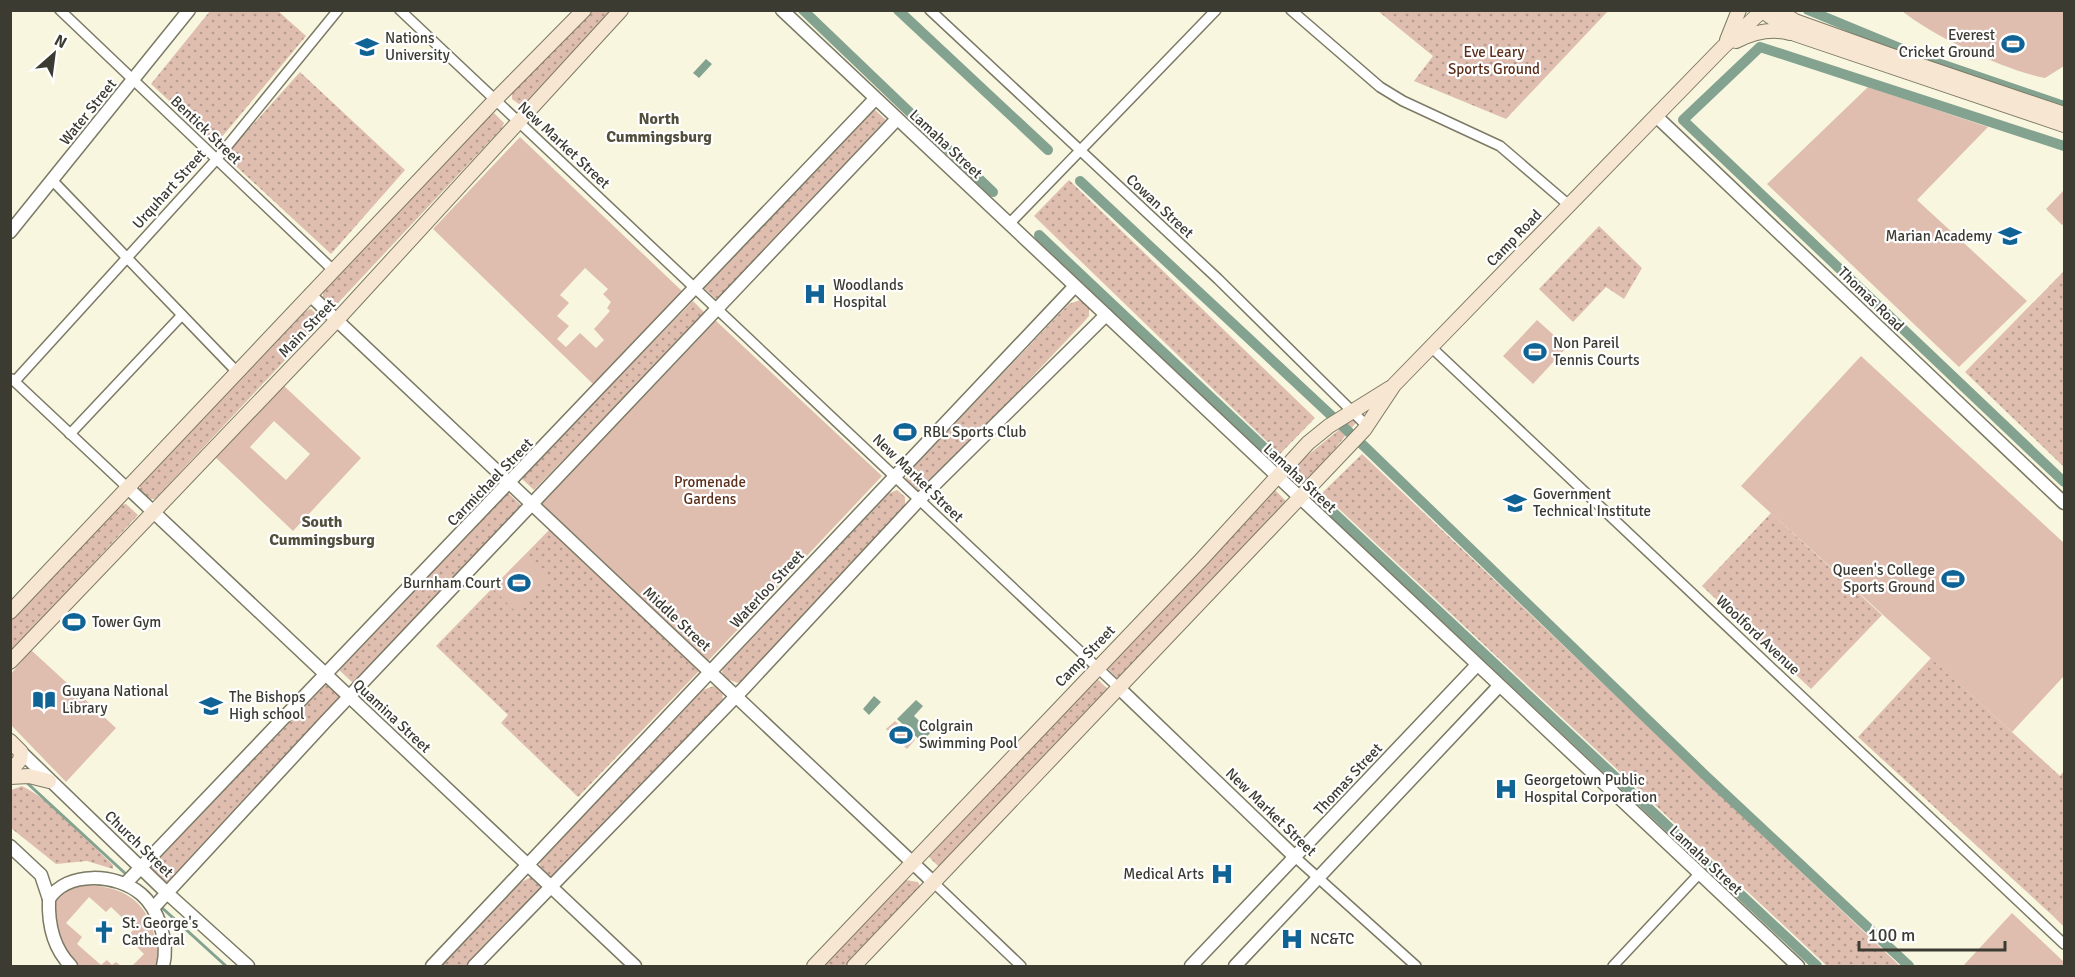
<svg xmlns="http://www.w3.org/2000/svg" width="2075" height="977" viewBox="0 0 2075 977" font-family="Signika,sans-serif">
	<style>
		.grass { fill: url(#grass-dots) }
		.garden { fill: #dfbeb0; fill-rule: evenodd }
		.water { fill: #83a28f }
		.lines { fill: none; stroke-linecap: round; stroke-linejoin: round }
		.stream { stroke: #83a28f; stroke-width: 3 }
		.canal { stroke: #83a28f; stroke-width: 10 }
		.minor-casing { stroke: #7c7a65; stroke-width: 12 }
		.tertiary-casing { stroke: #7c7a65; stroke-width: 15 }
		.secondary-casing { stroke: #7c7a65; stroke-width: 16 }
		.minor { stroke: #fff; stroke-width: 9 }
		.tertiary { stroke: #fff; stroke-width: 12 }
		.secondary { stroke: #f7e6d1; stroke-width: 14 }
		.labels { text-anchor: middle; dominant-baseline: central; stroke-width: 4.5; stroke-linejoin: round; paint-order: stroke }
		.poi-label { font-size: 15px; fill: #3c3b32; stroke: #fff; text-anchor: start }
		.park-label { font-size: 15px; fill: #5d2f1a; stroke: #fff }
		.street-label { font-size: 15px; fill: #3c3b32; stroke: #fff }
		.neighbourhood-label { font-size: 16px; font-weight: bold; fill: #514e3c; stroke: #fff }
	</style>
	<defs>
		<pattern id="grass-dots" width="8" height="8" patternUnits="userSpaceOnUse" patternTransform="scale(1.5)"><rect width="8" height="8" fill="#dfbeb0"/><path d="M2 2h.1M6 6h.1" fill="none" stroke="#b69c90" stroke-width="1.8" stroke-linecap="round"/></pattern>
	</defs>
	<rect width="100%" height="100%" fill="#f8f6df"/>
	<g class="grass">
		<polygon points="210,11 278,11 306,36 216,144 151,84"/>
		<polygon points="590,11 615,11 527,105 520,105 512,99 512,91"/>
		<polygon points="1378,11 1608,11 1506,119 1414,81 1433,56"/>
		<polygon points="300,72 405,170 331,254 225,156"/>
		<polygon points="873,108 887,121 717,300 704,288"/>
		<polygon points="494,113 504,123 502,128 338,303 332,303 323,297 323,289 489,116"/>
		<polygon points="1069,180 1315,418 1280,454 1034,216"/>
		<polygon points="1599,226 1642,268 1624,299 1606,287 1573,322 1539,289"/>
		<polygon points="2064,271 2064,467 1965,372"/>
		<polygon points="1080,300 1089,306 1089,316 1082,324 939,475 921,493 916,492 905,481 908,473 1069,304"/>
		<polygon points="693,301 705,313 534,490 521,478"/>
		<polygon points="311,309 321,319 319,324 155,499 149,499 140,493 140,485 306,311"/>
		<polygon points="1372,403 1307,483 1292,468"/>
		<polygon points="1362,454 1900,966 1827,966 1322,493"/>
		<polygon points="1273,488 1289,504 1120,681 1106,667"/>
		<polygon points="897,490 905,497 905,507 899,515 743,679 738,683 727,679 722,672 724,664 885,495"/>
		<polygon points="507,492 523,507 354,684 338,669"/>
		<polygon points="126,504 138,515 11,652 11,620 120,505"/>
		<polygon points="1771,513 1882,615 1811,689 1702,586"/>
		<polygon points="551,528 699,671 578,797 501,723 508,715 436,646"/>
		<polygon points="1931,658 2060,776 2064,771 2064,904 2053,916 1858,737"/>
		<polygon points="1094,676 1111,692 941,869 927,855"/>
		<polygon points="326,681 344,698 165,885 147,868"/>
		<polygon points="714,686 723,692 722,702 555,879 550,878 539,868 541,859 703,690"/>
		<path d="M22,786C57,804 85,839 113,865V869L87,861L56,864L11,828V790Z"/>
		<polygon points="533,876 541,883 542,889 470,966 440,966 518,884"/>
		<polygon points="906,880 918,882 921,888 850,966 824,966"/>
	</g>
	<g class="garden">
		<path d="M1902,11H2064V66L2045,78C2006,71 1933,36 1902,11Z"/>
		<polygon points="1868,87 1988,127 1917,200 2027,301 1959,367 1767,184"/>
		<path d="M520,137L682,291L593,384L433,229ZM585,268L608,289L603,294L611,302L607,308L610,311L594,329L604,340L596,348L580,333L566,347L557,339L569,326L557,316L569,303L560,295Z"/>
		<polygon points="2064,190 2064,223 2062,225 2046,209"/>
		<polygon points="714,319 882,476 708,661 540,504"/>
		<polygon points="1537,320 1567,347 1533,384 1503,356"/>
		<polygon points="1861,356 2064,543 2064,676 2012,732 1741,486"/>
		<path d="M283,385L361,458L293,531L214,456ZM274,421L310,454L286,480L250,447Z"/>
		<polygon points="524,556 546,578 514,610 492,588"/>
		<polygon points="31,650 116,728 66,782 11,725 11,674"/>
		<polygon points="895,721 915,740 907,749 886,729"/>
		<path d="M74,885C113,884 144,893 154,934C156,945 160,956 157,966H132L144,954L137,947L139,944L129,935L134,929L111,907L106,912L89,897L66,923L82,937L77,944L101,965L107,960L112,965L116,962L121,966H78C64,951 42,915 58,894C62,889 69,887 74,885Z"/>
		<polygon points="2064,904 2064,927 2053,916"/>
		<polygon points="2012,913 2064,962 2064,966 1963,966"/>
	</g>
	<g class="water">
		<polygon points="706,59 712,64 699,78 693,73"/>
		<polygon points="874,696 881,702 869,715 863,709"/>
		<polygon points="916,700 923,706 914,716 931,732 922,742 897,719"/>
	</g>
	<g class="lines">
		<g class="stream">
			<polyline points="25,781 128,876"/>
			<polyline points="159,905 226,966"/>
		</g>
		<g class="canal">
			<polyline points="803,10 993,192"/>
			<polyline points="898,10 1048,150"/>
			<polyline points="1808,10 1929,60 2064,106"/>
			<polyline points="2064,146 1760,47 1683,120 2064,482"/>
			<polyline points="1080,181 1365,447 1706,776 1909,966"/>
			<polyline points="1039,235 1272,455"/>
			<polyline points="1320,500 1817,966"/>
		</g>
		<g class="minor-casing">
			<g id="minor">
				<polyline points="60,10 333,270"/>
				<polyline points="400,10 1120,689"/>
				<polyline points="930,10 1218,279 1367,426"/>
				<polyline points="1291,10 1380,87 1403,101 1500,146 1570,206"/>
				<polyline points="52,180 238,373"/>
				<polyline points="1009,224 1216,10"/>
				<polyline points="1431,347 2064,944"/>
				<polyline points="12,379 128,488"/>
				<polyline points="15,381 215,161 338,10"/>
				<polyline points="70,434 182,315"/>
				<polyline points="1295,857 1416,966"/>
				<polyline points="933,882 1021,966"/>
				<polyline points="1613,966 1699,874"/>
			</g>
		</g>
		<g class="tertiary-casing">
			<g id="tertiary">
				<polyline points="782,10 1798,966"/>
				<polyline points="1657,117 2064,503"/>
				<polyline points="10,232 189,10"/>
				<polyline points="310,295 933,882"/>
				<polyline points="128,488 635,966"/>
				<polyline points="1120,689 1295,857"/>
				<polyline points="21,752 167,893 248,966"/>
				<polyline points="10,846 41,875 49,899"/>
				<polyline points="125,884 875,99"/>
				<polyline points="154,907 326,721 897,119"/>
				<path d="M71,966C53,948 48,924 49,899C67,871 116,873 141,894C159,909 169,944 163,966"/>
				<polyline points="432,966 1075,286"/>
				<polyline points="474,966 745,687 919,500 1106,315"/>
				<polyline points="1191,966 1477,665"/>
				<polyline points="1235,966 1499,686"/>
			</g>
		</g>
		<g class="secondary-casing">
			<g id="secondary">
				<polyline points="1761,10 1795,34 2064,125"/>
				<polyline points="1777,10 1795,21 1890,55 2064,114"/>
				<polyline points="1727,40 1739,10"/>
				<path d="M1736,41C1752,33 1772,28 1790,33"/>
				<polyline points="10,612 495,100 584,10"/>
				<polyline points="10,662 337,320 621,10"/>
				<polyline points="10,741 21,752 20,760 10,772"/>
				<polyline points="10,777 29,776 49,781"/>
				<polyline points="814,966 1201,560 1308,443 1329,426 1390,388"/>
				<polyline points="854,966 1364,430 1394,385 1723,47 1763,10"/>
			</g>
		</g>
		<use href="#minor" class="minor"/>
		<use href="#tertiary" class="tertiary"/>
		<use href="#secondary" class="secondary"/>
	</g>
	<defs>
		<g id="stadium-bare" transform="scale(1.8)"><path d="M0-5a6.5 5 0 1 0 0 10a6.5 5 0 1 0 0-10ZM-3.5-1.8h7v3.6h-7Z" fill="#106395" stroke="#fff" stroke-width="2.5" paint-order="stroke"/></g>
		<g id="school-bare" transform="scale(1.8)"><path d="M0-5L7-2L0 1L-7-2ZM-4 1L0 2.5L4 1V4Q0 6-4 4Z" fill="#106395" stroke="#fff" stroke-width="2.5" paint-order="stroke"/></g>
		<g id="hospital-bare" transform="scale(1.8)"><path d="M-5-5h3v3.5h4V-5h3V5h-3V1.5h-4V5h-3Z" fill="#106395" stroke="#fff" stroke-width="2.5" paint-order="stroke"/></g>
		<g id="university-bare" transform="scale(1.8)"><path d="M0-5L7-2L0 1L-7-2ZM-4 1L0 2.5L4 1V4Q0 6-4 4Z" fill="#106395" stroke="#fff" stroke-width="2.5" paint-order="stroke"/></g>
		<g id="library-bare" transform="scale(1.8)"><path d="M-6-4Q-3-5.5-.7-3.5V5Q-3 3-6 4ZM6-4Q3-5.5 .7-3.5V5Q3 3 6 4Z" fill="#106395" stroke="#fff" stroke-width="2.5" paint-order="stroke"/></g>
		<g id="church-bare" transform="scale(1.8)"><path d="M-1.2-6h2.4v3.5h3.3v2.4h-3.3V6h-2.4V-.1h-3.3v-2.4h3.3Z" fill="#106395" stroke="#fff" stroke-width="2.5" paint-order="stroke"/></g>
	</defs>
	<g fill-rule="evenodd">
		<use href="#stadium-bare" x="2013" y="44"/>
		<use href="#school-bare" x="367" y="47"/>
		<use href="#school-bare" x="2010" y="236"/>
		<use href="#hospital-bare" x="815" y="294"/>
		<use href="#stadium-bare" x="1535" y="352"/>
		<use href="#stadium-bare" x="905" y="432"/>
		<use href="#university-bare" x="1515" y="503"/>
		<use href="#stadium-bare" x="1953" y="579"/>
		<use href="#stadium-bare" x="519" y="583"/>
		<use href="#stadium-bare" x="74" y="622"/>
		<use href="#library-bare" x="44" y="700"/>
		<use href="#school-bare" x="211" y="706"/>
		<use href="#stadium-bare" x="901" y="735"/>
		<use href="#hospital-bare" x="1506" y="789"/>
		<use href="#hospital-bare" x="1222" y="874"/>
		<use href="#church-bare" x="104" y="932"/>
		<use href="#hospital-bare" x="1292" y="939"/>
	</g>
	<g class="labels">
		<g class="poi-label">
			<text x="1995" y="35" text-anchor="end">Everest<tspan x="1995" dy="17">Cricket Ground</tspan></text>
			<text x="385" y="38">Nations<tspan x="385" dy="17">University</tspan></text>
			<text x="1992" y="236" text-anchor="end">Marian Academy</text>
			<text x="833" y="285">Woodlands<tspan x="833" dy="17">Hospital</tspan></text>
			<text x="1553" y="343">Non Pareil<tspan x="1553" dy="17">Tennis Courts</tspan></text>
			<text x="923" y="432">RBL Sports Club</text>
			<text x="1533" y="494">Government<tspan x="1533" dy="17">Technical Institute</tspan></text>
			<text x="1935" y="570" text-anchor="end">Queen's College<tspan x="1935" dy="17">Sports Ground</tspan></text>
			<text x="501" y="583" text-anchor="end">Burnham Court</text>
			<text x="92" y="622">Tower Gym</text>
			<text x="62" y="691">Guyana National<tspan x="62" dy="17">Library</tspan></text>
			<text x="229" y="697">The Bishops<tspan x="229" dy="17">High school</tspan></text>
			<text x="919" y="726">Colgrain<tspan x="919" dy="17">Swimming Pool</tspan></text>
			<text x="1524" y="780">Georgetown Public<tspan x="1524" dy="17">Hospital Corporation</tspan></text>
			<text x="1204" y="874" text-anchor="end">Medical Arts</text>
			<text x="122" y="923">St. George's<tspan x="122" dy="17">Cathedral</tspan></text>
			<text x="1310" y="939">NC&amp;TC</text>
		</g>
		<g class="park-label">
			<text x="1494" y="52">Eve Leary<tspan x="1494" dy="17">Sports Ground</tspan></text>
			<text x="710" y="482">Promenade<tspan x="710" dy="17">Gardens</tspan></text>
		</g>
		<g class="street-label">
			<text transform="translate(88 112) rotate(-51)">Water Street</text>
			<text transform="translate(206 130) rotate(44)">Bentick Street</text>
			<text transform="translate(946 144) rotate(43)">Lamaha Street</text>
			<text transform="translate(564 145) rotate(43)">New Market Street</text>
			<text transform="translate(169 189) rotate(-48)">Urquhart Street</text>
			<text transform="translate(1160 206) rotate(43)">Cowan Street</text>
			<text transform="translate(1514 238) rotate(-46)">Camp Road</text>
			<text transform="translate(1871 299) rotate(44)">Thomas Road</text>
			<text transform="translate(307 328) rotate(-46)">Main Street</text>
			<text transform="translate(918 478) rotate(44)">New Market Street</text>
			<text transform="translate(1300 478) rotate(43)">Lamaha Street</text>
			<text transform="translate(490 482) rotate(-46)">Carmichael Street</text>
			<text transform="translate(767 589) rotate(-47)">Waterloo Street</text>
			<text transform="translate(677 619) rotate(43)">Middle Street</text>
			<text transform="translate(1758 635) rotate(43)">Woolford Avenue</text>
			<text transform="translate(1085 656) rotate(-46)">Camp Street</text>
			<text transform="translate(392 716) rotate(43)">Quamina Street</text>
			<text transform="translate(1348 779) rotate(-47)">Thomas Street</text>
			<text transform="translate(1271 812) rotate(44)">New Market Street</text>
			<text transform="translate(139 844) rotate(44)">Church Street</text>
			<text transform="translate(1706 860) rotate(43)">Lamaha Street</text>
		</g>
		<g class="neighbourhood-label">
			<text x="659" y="119">North<tspan x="659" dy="18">Cummingsburg</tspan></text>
			<text x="322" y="522">South<tspan x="322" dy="18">Cummingsburg</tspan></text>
		</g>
	</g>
	<rect width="2075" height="977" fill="none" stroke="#3c3b32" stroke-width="24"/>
	<g transform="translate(54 54) rotate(28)" stroke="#ffffff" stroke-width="4.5" paint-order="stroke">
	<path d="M0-4.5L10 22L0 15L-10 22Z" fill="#3c3b32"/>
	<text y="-9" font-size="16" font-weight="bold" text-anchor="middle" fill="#3c3b32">N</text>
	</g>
	<path d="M1859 941v9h146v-9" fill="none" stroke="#3c3b32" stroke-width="3"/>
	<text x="1868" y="941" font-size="18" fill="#3c3b32" stroke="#ffffff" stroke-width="4.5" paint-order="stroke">100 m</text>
</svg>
